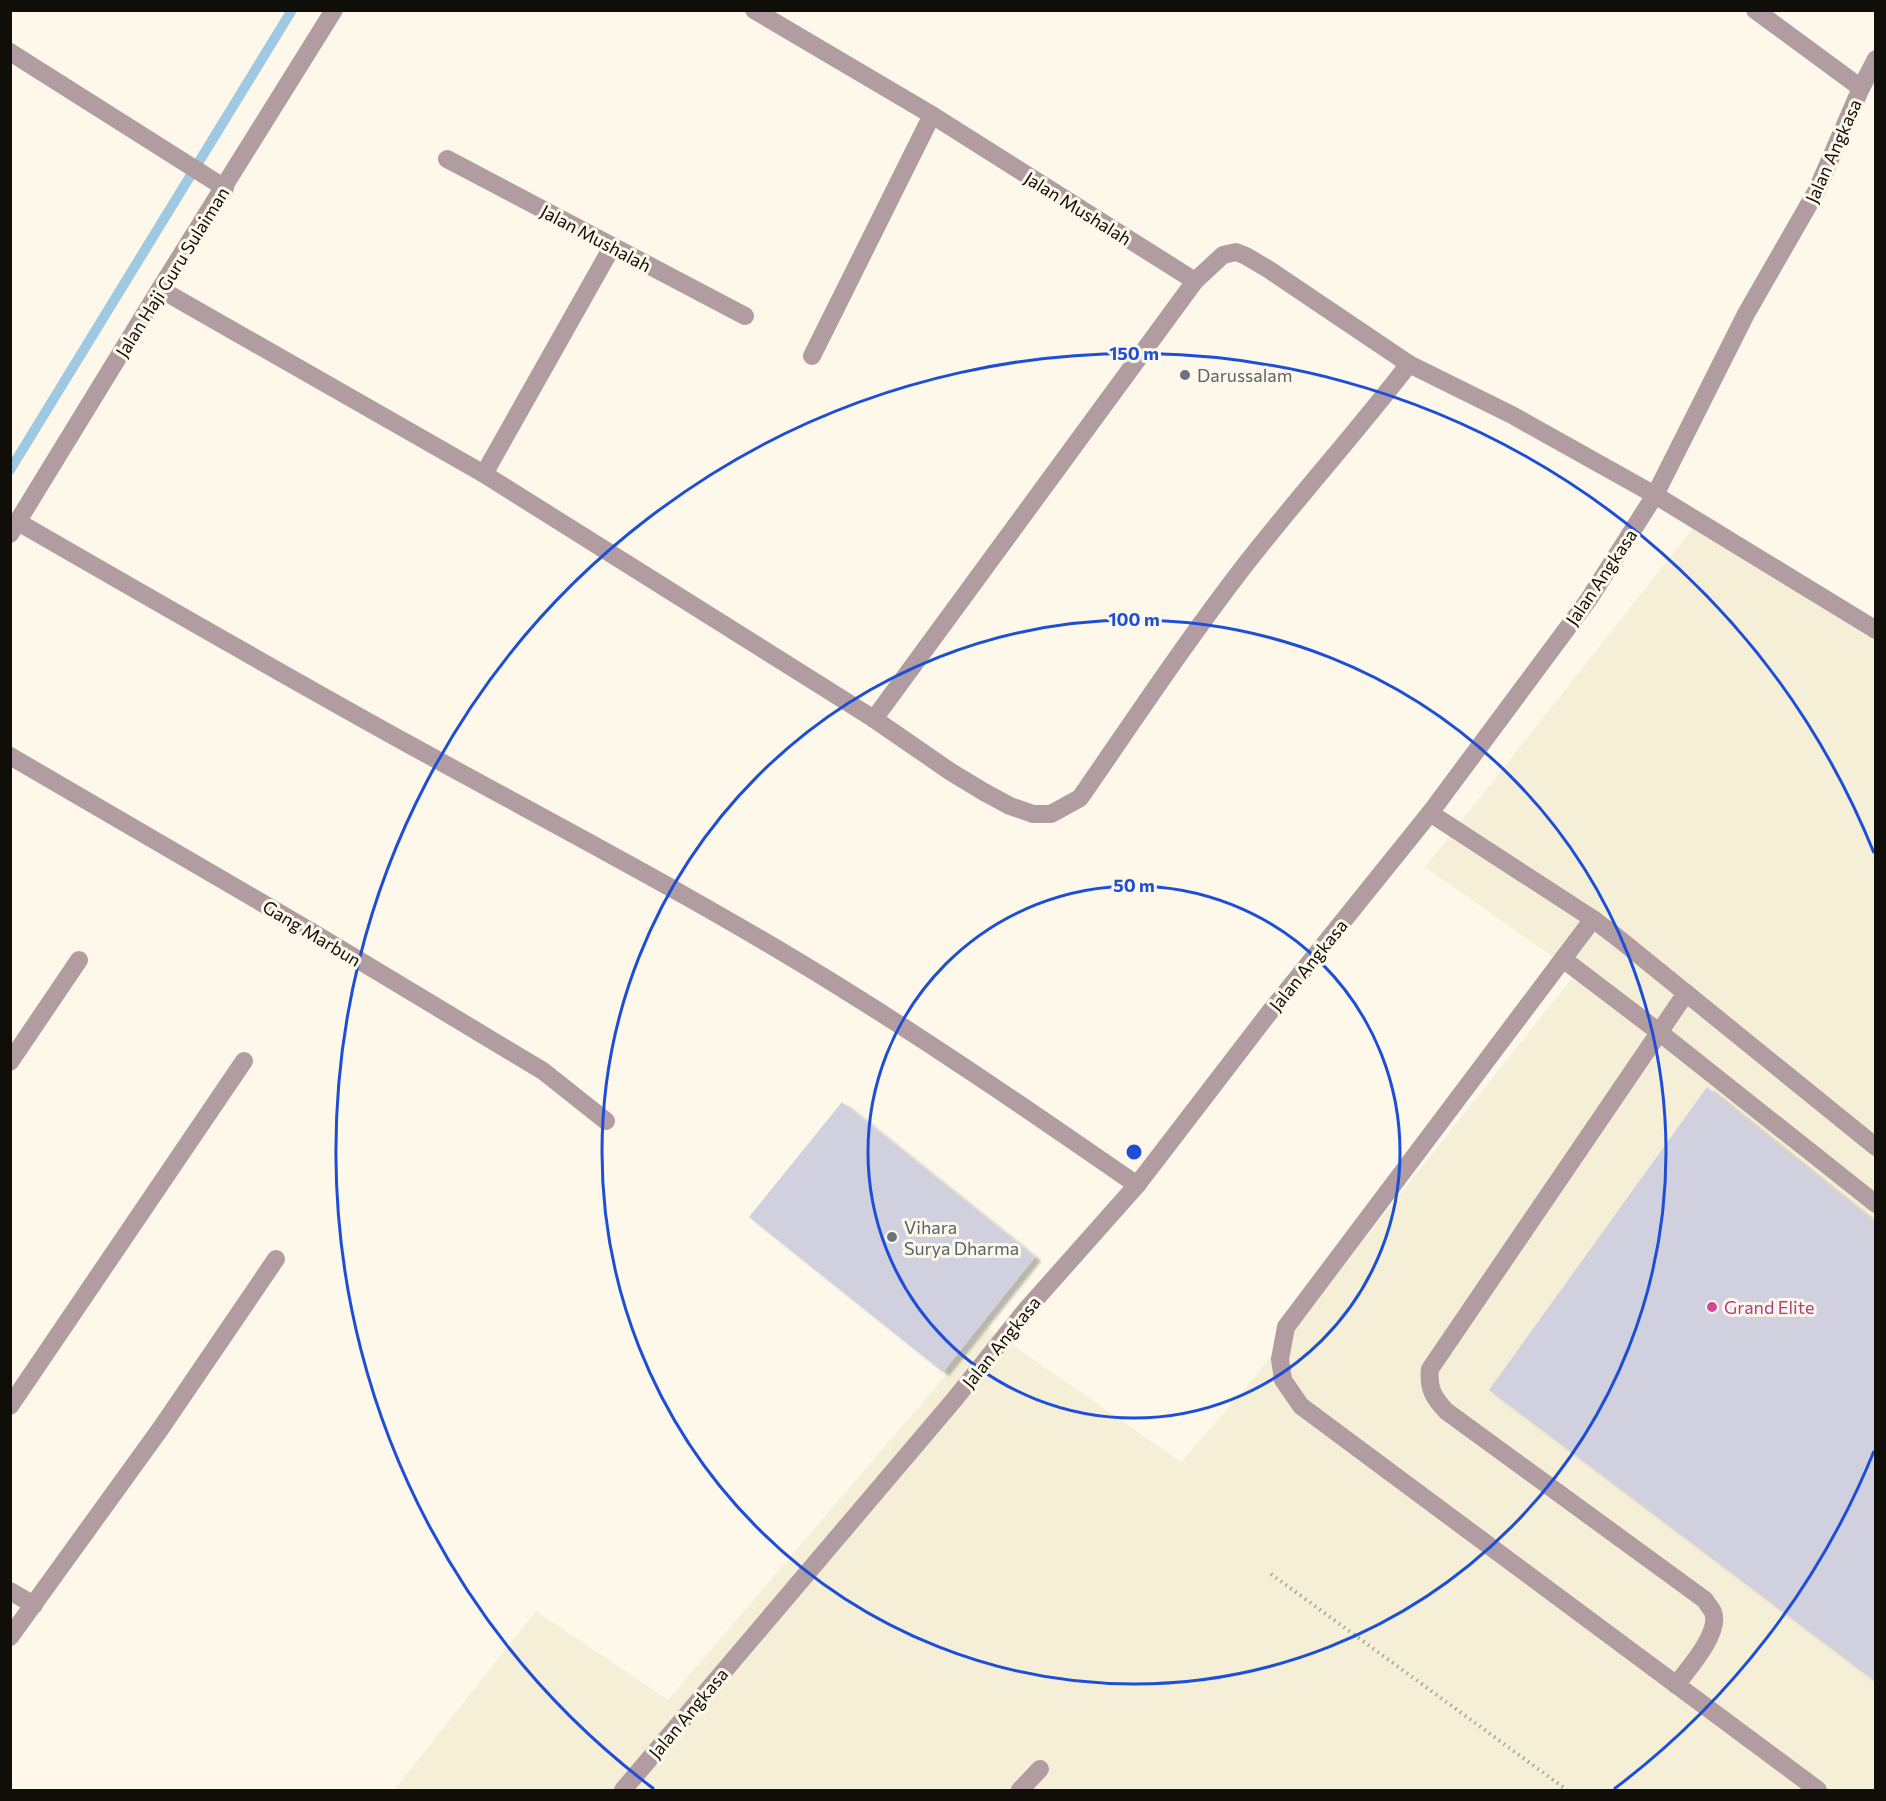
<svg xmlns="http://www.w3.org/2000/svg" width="1886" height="1801" viewBox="0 0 1886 1801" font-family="Commissioner,sans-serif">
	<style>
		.built { fill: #f6efd8 }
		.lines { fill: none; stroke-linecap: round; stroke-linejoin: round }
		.stream { stroke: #9fc8e2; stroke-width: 10 }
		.building { fill: #d1d0df; filter: url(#shadow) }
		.path { stroke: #a7a398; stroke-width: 4; stroke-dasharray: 1.5 4.5; stroke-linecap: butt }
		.minor { stroke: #b19ca2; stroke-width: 18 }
		.ring { fill: none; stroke: #1d4ed8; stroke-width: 3 }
		.worship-dot { fill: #6b7280; stroke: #fdf8e9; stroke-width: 2 }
		.hotel-dot { fill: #d1479c; stroke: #fdf8e9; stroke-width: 2 }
		.labels { text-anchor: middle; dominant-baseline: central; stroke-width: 6; stroke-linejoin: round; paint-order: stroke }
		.street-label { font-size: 18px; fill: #0f0e09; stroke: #fdf8e9 }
		.worship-label { font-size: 18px; fill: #5b616d; stroke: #fdf8e9; text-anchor: start }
		.hotel-label { font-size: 18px; fill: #b23c85; stroke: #fdf8e9; text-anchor: start }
		.centre { fill: #1d4ed8; stroke: #fdf8e9; stroke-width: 3 }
		.ring-label { font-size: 18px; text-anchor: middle; font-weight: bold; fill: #1d4ed8; stroke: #fdf8e9; stroke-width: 6; stroke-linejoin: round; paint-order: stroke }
	</style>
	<defs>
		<filter id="shadow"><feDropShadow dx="6" dy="4" stdDeviation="1.5" flood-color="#0004"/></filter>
	</defs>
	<rect width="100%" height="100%" fill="#fdf8e9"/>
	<polygon class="built" points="1705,513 1875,631 1875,1790 394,1790 536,1611 668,1700 987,1327 1181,1462 1244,1390 1576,973 1425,867"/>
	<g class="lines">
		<polyline class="stream" points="10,470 292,10"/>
	</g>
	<g class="building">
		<polygon points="1707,1087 1876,1223 1876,1682 1489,1390"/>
		<polygon points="842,1102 1035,1257 943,1372 749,1217"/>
	</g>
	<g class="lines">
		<polyline class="path" points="1271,1574 1567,1790"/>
		<g class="minor">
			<polyline points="754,10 932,115 1195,281"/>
			<polyline points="1755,10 1861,88"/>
			<polyline points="10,52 225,188"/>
			<polyline points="447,159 745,316"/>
			<path d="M160,289L484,474L874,719L951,772L984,792L1010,806L1033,814H1051L1080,798C1134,720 1187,640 1245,565C1298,497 1356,433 1409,364"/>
			<polyline points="812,356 932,115"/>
			<polyline points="484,474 612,247"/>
			<path d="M18,522C148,597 278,672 410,745C555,825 702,901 843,989C943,1051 1040,1118 1137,1185"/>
			<polyline points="10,534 160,289 334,10"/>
			<polyline points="874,719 1195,281 1223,255 1236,252 1246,256 1268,269 1409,364 1512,415 1655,495 1876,630"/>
			<polyline points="10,756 317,935 543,1071 606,1121"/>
			<polyline points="1430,813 1593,919 1618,938 1876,1147"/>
			<polyline points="1593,919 1286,1327 1280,1359 1283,1380 1301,1406 1818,1790"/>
			<polyline points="1563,959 1659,1032 1876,1204"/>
			<polyline points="10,1062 79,960"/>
			<polyline points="10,1406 244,1061"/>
			<polyline points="10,1591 34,1605"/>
			<polyline points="10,1637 161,1428 276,1259"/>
			<path d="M1676,1685C1688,1669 1721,1633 1713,1612C1711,1608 1707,1604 1705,1600L1446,1411C1433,1397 1428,1388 1430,1369L1686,993"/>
			<polyline points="623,1790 954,1400 1026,1310 1137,1185 1269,1013 1430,813 1589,599 1655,495 1746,314 1816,192 1861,88 1876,59"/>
			<polyline points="1020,1790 1040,1769"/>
		</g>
	</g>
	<g class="ring">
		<circle cx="1134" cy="1152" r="266"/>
		<circle cx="1134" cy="1152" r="532"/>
		<path d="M1874 1451A798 798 0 0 1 1614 1789M654 1789A798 798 0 1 1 1874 853"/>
	</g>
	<g class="worship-dot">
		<circle cx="1185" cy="375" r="6"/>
		<circle cx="892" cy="1237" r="6"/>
	</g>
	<circle class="hotel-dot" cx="1712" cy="1307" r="6"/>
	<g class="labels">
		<g class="street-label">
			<text transform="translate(1833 151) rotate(-66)">Jalan Angkasa</text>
			<text transform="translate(1078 208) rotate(32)">Jalan Mushalah</text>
			<text transform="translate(596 238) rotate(28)">Jalan Mushalah</text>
			<text transform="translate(172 272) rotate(-58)">Jalan Haji Guru Sulaiman</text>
			<text transform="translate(1601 577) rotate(-56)">Jalan Angkasa</text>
			<text transform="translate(312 933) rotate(31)">Gang Marbun</text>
			<text transform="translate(1308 965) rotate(-51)">Jalan Angkasa</text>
			<text transform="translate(1001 1342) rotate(-51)">Jalan Angkasa</text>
			<text transform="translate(688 1713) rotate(-50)">Jalan Angkasa</text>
		</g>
		<g class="worship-label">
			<text x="1197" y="375">Darussalam</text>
			<text x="904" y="1227">Vihara<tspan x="904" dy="21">Surya Dharma</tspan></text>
		</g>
		<g class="hotel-label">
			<text x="1724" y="1307">Grand Elite</text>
		</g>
	</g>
	<circle cx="1134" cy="1152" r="9" class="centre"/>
	<g class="ring-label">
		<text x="1134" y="360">150 m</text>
		<text x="1134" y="626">100 m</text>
		<text x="1134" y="892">50 m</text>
	</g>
	<rect width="1886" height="1801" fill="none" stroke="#0f0e09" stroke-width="24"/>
</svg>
